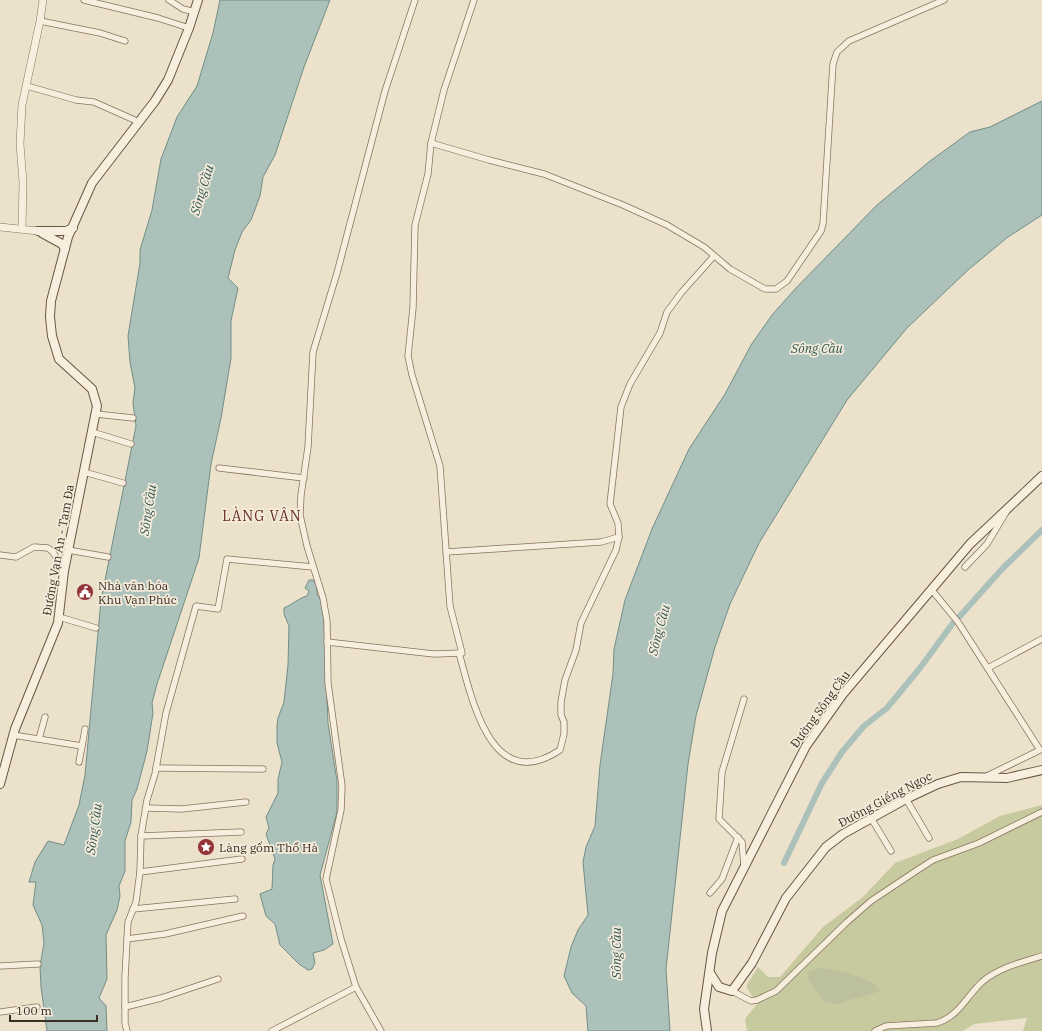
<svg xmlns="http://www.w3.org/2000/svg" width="1042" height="1031" viewBox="0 0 1042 1031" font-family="'IBM Plex Serif',serif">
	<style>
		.green { fill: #c7ca9f }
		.cemetery { fill: #bdc09d }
		.water { fill: #abc1ba; stroke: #718f87 }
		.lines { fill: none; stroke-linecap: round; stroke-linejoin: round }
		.canal { stroke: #abc1ba; stroke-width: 6 }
		.minor-casing { stroke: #887360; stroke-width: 7 }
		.tertiary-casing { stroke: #887360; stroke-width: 8 }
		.secondary-casing { stroke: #6a5543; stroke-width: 10 }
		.minor { stroke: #f7eede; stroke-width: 5.5 }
		.tertiary { stroke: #f7eede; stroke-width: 7 }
		.secondary { stroke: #f7eede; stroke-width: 8 }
		.labels { text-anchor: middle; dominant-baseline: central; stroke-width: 3.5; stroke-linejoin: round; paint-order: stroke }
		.street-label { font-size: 12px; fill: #3a2d22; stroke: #f4ebda }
		.poi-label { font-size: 12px; fill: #3a2d22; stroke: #f4ebda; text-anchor: start }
		.water-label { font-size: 13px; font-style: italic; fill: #325854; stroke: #f4ebda }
		.quarter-label { font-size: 14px; letter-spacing: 1px; fill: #642f24; stroke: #f4ebda }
	</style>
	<rect width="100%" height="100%" fill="#ece1cb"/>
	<polygon class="green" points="1042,805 1042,1031 1023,1031 1027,1018 974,1024 963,1031 747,1031 745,1019 757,1004 746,986 758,967 768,977 780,977 823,927 863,897 895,863 958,839 1000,816"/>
	<path class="cemetery" d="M817,968C833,969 872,977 881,991L836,1004L824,1001L808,980L809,971Z"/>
	<g class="water">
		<polygon points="220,0 330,0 304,67 275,155 263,177 260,196 251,220 242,232 235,250 228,278 238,288 231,321 231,358 221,418 211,464 199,558 157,684 152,703 153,713 147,751 137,789 132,800 131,822 125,841 125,871 119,886 120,896 117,910 106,935 107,979 99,998 106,1006 107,1031 47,1031 41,987 40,966 44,943 42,925 33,905 36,882 29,882 35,862 48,841 64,845 79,805 85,775 101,600 136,426 133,403 135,388 130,362 128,336 140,263 140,250 152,210 161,159 177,117 197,86 213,33"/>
		<polygon points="1042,101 1042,215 1008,237 968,270 907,328 847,400 759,543 730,604 715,647 696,716 688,764 666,969 670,1031 588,1031 586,1006 572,993 564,976 571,947 578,930 588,915 583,862 586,847 595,826 600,765 613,674 614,649 625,600 652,529 689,449 725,394 751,345 772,315 796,288 877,205 930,161 970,132 990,127"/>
		<path d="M309,580H313L317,586V595L321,599L324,619L328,723L337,781V812L320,875L333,944L324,950L313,953L315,963L312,969L308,970L299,964L280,945L275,924L266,916L260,894L272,889L273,865L275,859L266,834L269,828L266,817L278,793V779L282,762L277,743V726L278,718L284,702L288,665L289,626L284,614V608C293,604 299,598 307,596L309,591L305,588Z"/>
	</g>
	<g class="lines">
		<g class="canal">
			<polyline points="960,616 1002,569 1042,530"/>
			<polyline points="784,863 822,783 842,752 864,726 887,708 920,668 953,623"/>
		</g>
		<g class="minor-casing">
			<g id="minor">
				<polyline points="84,0 158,18 189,28"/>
				<polyline points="169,0 183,9 195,12"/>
				<polyline points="40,21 100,33 125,41"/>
				<polyline points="27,86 76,100 94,102 139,122"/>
				<polyline points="431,143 489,160 544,174 623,205 667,225 704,247 730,269 765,289 776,289 787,281 821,231 823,224 833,64 837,52 849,41 944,0"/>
				<polyline points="96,414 133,418"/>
				<polyline points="92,432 131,444"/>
				<polyline points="219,468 304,478"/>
				<polyline points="84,472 123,483"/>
				<polyline points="68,550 108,557"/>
				<polyline points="446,552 601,542 619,537"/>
				<polyline points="0,555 16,557 34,547 48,548 53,552 64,571"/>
				<polyline points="965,567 987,544 1008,509"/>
				<polyline points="931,589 958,622 1040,750 987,776"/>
				<polyline points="59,617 96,628"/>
				<polyline points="327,642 434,654 462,653 450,606 440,466 412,375 408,356 413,308 415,225 428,174 431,143 444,90 474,0"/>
				<path d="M459,653C472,699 491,796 560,750L564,734V722L561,715V702L565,680L576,650L581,623L616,550L619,537L618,523L610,504L621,407L630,384L660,333L667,312L681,293L714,256"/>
				<polyline points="988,668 1042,639"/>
				<polyline points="744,699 722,772 719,819 742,842 744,866"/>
				<polyline points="13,735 82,746 85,729"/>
				<polyline points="39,739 45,717"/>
				<polyline points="79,762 82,746"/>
				<polyline points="156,768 263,769"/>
				<polyline points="906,799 929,838"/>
				<polyline points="146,808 182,809 246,802"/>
				<polyline points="871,818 891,851"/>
				<polyline points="141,836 241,832"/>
				<polyline points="140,872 141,836 147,800 155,774 166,713 196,606 218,609 227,559 313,567"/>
				<polyline points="710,893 722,879 738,837"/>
				<polyline points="133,909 235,899"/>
				<polyline points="127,939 165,934 243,916"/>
				<polyline points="0,966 38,964"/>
				<polyline points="732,991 751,1001 757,1000 776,991 847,922 871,901 916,871 933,860 979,843 1042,812"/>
				<polyline points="125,1007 161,998 218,979"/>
				<polyline points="0,1012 37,1007"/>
				<polyline points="127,1031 125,1023 125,977 128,922 136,902 140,872 242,859"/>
				<polyline points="272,1031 356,987"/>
				<polyline points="381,1031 356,987 341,939 326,879 341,810 342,786 328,683 327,621 323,598 307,546 300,515 301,495 308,447 313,352 337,273 385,91 415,0"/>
				<path d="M875,1031L886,1026L937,1023C959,1016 966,997 982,982C998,968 1022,962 1042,956"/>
			</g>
		</g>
		<g class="tertiary-casing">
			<g id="tertiary">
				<polyline points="0,227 38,231"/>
				<polyline points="22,229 23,182 20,144 22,105 40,21 43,0"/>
			</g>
		</g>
		<g class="secondary-casing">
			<g id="secondary">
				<polyline points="38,231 66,231 73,228"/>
				<polyline points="42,233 62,244 65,249"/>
				<polyline points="0,784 15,729 58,623 64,571 97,406 92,389 59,359 52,336 50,317 51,301 68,237 92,183 155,101 168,80 189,28 198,0"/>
				<polyline points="710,973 719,987 732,991 752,963 786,898 826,847 843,834 906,799 938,784 961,777 1007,778 1042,770"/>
				<polyline points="707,1031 704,1009 712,953 722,911 806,746 843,694 970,544 1042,476"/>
			</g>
		</g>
		<use href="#minor" class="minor"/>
		<use href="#tertiary" class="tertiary"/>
		<use href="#secondary" class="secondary"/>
	</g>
	<defs>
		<g id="civic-disc" transform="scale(0.9)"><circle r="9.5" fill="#933438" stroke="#f4ebda"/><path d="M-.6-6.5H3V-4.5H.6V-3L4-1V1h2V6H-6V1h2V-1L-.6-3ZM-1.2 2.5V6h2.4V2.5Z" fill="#fff"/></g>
		<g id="sight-disc" transform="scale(0.9)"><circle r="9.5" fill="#933438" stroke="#f4ebda"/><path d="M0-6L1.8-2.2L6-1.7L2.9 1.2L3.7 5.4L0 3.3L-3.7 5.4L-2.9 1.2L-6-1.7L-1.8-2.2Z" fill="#fff"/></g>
	</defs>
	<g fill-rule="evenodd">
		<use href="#civic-disc" x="85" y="592"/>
		<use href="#sight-disc" x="206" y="847"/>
	</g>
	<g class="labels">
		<g class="street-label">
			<text transform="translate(58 550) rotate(-80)">Đường Vạn An - Tam Đa</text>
			<text transform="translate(820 709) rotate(-54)">Đường Sông Cầu</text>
			<text transform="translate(885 799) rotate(-28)">Đường Giếng Ngọc</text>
		</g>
		<g class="poi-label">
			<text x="98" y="585">Nhà văn hóa<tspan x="98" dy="14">Khu Vạn Phúc</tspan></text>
			<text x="219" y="847">Làng gốm Thổ Hà</text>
		</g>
		<g class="water-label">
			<text transform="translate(202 190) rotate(-73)">Sông Cầu</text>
			<text x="817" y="348">Sông Cầu</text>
			<text transform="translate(148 510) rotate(-81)">Sông Cầu</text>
			<text transform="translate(659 630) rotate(-75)">Sông Cầu</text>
			<text transform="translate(94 829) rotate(-82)">Sông Cầu</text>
			<text transform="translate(616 953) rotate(-90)">Sông Cầu</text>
		</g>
		<g class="quarter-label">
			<text x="262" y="516">LÀNG VÂN</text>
		</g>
	</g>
	<path d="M10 1015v6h87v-6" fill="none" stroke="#3a2d22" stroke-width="2"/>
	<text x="16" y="1015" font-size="12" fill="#3a2d22" stroke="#f4ebda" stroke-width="3" paint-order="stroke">100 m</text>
</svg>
